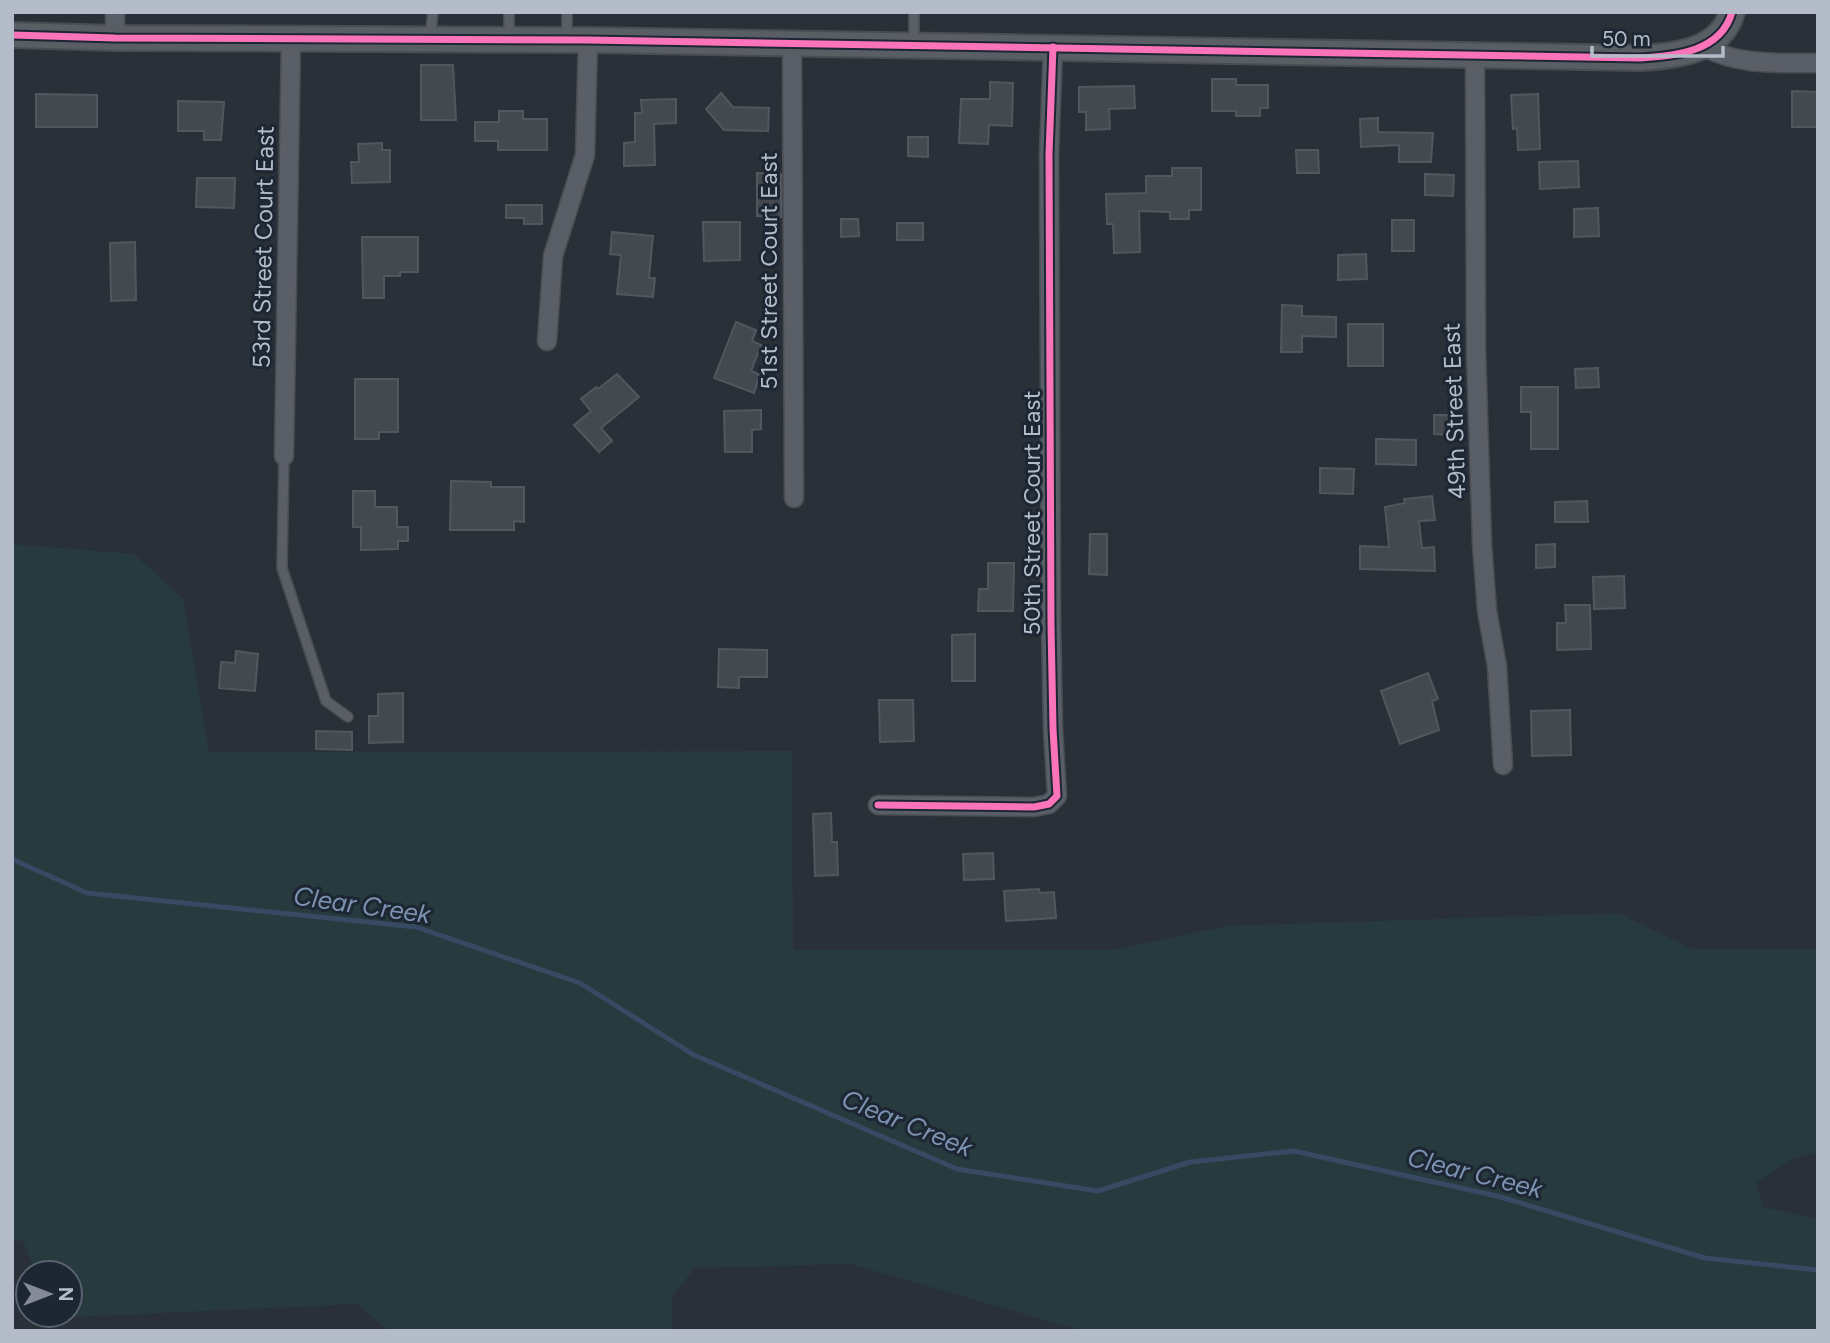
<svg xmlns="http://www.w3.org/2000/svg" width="1830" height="1343" viewBox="0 0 1830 1343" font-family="Figtree,sans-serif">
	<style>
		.green { fill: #273a3e }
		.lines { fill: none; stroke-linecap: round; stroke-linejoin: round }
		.stream { stroke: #384963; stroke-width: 5 }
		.building { fill: #444950; stroke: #52575f; stroke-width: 2 }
		.lane-casing { stroke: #484c53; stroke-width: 12 }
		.street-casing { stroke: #484c53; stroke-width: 21 }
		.secondary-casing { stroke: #484c53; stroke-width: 28 }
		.lane { stroke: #5a5e66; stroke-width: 9 }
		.street { stroke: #5a5e66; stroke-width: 18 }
		.secondary { stroke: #595d64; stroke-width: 24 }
		.cycleway-casing { stroke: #1d2633; stroke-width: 11 }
		.cycleway { stroke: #fb73b8; stroke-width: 7 }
		.labels { text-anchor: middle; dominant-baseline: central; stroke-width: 6; stroke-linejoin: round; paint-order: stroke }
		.street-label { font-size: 24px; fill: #b4bcc9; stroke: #1d2633 }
		.water-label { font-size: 26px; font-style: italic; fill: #7c92b1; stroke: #1d2633 }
	</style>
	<rect width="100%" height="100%" fill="#2a3038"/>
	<polygon class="green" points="12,544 134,554 183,599 209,752 792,751 793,950 1113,950 1227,926 1619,913 1692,949 1818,949 1818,1152 1792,1159 1756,1183 1763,1207 1818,1219 1818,1331 1083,1331 851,1264 695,1268 672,1296 672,1331 389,1331 357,1304 53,1318 52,1315 70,1315 70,1273 36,1273 23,1241 12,1240"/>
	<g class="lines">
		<polyline class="stream" points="12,859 87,893 416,927 580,983 694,1055 957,1169 1098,1191 1190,1162 1294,1151 1497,1196 1705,1258 1818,1270"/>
	</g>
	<g class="building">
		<polygon points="421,65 453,65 456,120 421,120"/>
		<polygon points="1212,79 1236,79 1236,85 1268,85 1268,108 1260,108 1260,116 1236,116 1236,111 1212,111"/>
		<polygon points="990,82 1013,83 1012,126 989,125 988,144 959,143 961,99 990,99"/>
		<polygon points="1134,86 1135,108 1109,109 1110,129 1086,130 1086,112 1079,112 1079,87"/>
		<polygon points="1792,91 1818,92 1818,127 1792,127"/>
		<polygon points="721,93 733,107 769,108 768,131 724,130 706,109"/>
		<polygon points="36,94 97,95 97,127 36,127"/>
		<polygon points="1538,94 1540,149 1518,150 1517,128 1513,129 1511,95"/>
		<polygon points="676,99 676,123 654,124 655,165 624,166 624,143 635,142 635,113 642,113 641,100"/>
		<polygon points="178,101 224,102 221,140 204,140 204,131 178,131"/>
		<polygon points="499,111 523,111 523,119 547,119 547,150 498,150 498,141 475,141 475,122 499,122"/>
		<polygon points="1378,118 1378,132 1433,133 1431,162 1399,162 1399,145 1361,147 1360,119"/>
		<polygon points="908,137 928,137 928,157 908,156"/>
		<polygon points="382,143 382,150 390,150 390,182 352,183 351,162 359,162 358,144"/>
		<polygon points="1296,150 1318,150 1319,173 1297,173"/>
		<polygon points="1578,161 1579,187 1540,189 1539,162"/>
		<polygon points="1172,168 1201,168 1201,210 1189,210 1189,219 1170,219 1170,212 1139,211 1140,252 1114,253 1113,224 1107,224 1106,194 1146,193 1146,176 1172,176"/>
		<polygon points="757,173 781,174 781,217 757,216"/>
		<polygon points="1425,174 1454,175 1453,196 1425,195"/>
		<polygon points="197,178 235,178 234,208 196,207"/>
		<polygon points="506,205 542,205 542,224 524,224 524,218 506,218"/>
		<polygon points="1598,208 1599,236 1574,237 1574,209"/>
		<polygon points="841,219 858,219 859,236 841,237"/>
		<rect x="1392" y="220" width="22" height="31"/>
		<polygon points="703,222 740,222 740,260 704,261"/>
		<rect x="897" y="223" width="26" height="17"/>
		<polygon points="612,232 653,236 649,278 655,278 653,297 617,294 621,255 610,254"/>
		<polygon points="362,237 418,237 418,272 400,272 400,276 384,276 384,298 363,298"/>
		<polygon points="135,242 136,300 111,301 110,243"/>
		<polygon points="1366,254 1367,279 1338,280 1338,255"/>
		<polygon points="1282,305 1302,306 1302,316 1336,317 1336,337 1302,336 1302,352 1281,352"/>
		<polygon points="736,322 756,330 752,341 761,345 751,371 760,375 754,393 714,378"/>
		<rect x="1348" y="324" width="35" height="42"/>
		<polygon points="1598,368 1599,387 1576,388 1575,369"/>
		<polygon points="617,374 639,397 601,428 612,441 599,452 574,425 591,411 581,399 596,387 598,389"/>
		<polygon points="355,379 398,379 398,432 379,432 379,439 355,439"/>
		<polygon points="1521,387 1558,387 1558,449 1531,449 1531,412 1521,412"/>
		<polygon points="761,410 761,429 752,430 752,452 725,452 724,411"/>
		<polygon points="1434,415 1450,415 1450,435 1434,434"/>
		<polygon points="1376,439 1416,440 1416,465 1376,464"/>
		<polygon points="1320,468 1354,469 1353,494 1320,493"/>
		<polygon points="451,481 491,482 491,487 524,487 524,522 514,521 514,530 450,530"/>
		<polygon points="353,491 375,491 375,507 397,507 397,527 408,527 408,541 398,541 398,549 361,550 361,527 353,527"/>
		<polygon points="1432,496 1435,520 1419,521 1422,548 1434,547 1435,571 1360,569 1360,546 1389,547 1385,507 1405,503 1404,499"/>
		<polygon points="1587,501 1588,522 1555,522 1555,502"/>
		<polygon points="1090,534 1107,534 1107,575 1089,574"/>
		<polygon points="1555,544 1555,567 1536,568 1536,545"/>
		<polygon points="988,563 1014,563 1013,611 978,611 979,589 988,589"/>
		<polygon points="1624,576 1625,608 1594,609 1593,577"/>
		<polygon points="1565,605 1590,605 1591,649 1557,650 1557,623 1566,623"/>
		<polygon points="975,634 975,681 952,681 952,635"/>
		<polygon points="719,649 767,650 767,677 739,677 739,688 718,687"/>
		<polygon points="236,651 258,654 255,691 219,688 221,662 235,663"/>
		<polygon points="1428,673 1438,699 1432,701 1439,730 1400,744 1381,691"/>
		<polygon points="403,693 403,742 369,743 369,716 378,716 378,694"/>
		<polygon points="879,700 913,700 914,741 880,742"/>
		<polygon points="1570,710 1571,755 1532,756 1531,711"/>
		<polygon points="316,731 352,732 352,750 316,749"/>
		<polygon points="831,813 832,842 837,842 838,875 815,876 813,814"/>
		<polygon points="993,853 994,879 964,880 963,854"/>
		<polygon points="1039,889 1040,893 1054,892 1056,918 1006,921 1004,891"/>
	</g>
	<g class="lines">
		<g class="lane-casing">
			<g id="lane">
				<polyline points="509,12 509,37"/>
				<polyline points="567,12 567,38"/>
				<polyline points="914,12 914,45"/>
				<polyline points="430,38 433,12"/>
				<polyline points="284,456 282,568 326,701 348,717"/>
			</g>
		</g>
		<g class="street-casing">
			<g id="street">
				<polyline points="115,12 115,38"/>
				<polyline points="792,45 794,498"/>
				<path d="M1703,46C1737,66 1780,63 1818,63"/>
				<polyline points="1475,54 1476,351 1482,544 1487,611 1497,666 1503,765"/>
				<polyline points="547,341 553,256 585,155 588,40"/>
				<polyline points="284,456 291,38"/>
				<polyline points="878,805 1034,807 1049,804 1057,796 1053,729 1051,625 1049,154 1053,47"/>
			</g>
		</g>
		<g class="secondary-casing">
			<path id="secondary" d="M12,35L115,38L588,40L1640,58C1675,56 1721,52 1732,12"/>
		</g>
		<use href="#lane" class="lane"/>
		<use href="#street" class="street"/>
		<use href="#secondary" class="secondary"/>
		<g class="cycleway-casing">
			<g id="cycleway">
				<path d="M12,35L115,38L588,40L1640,58C1675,56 1721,52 1732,12"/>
				<polyline points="878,805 1034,807 1049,804 1057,796 1053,729 1051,625 1049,154 1053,47"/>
			</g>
		</g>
		<use href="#cycleway" class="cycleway"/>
	</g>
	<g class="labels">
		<g class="street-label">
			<text transform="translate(263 247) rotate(-89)">53rd Street Court East</text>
			<text transform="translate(768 271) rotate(-90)">51st Street Court East</text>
			<text transform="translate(1454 411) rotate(-92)">49th Street East</text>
			<text transform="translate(1031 513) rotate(-90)">50th Street Court East</text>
		</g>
		<g class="water-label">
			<text transform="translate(362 905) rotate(8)">Clear Creek</text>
			<text transform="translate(907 1123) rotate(22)">Clear Creek</text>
			<text transform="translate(1475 1173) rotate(14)">Clear Creek</text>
		</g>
	</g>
	<rect width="1830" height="1343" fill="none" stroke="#b4bcc9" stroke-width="28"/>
	<g transform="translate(49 1294) rotate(90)"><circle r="33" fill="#1d2633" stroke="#59626f" stroke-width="2"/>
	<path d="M0-5L12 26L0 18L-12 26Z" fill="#848b96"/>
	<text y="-10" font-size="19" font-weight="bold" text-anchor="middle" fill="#b4bcc9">N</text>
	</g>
	<path d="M1592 46v10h131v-10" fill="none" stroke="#b4bcc9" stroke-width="3.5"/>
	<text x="1602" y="46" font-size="21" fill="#b4bcc9" stroke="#1d2633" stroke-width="5" paint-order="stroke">50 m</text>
</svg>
